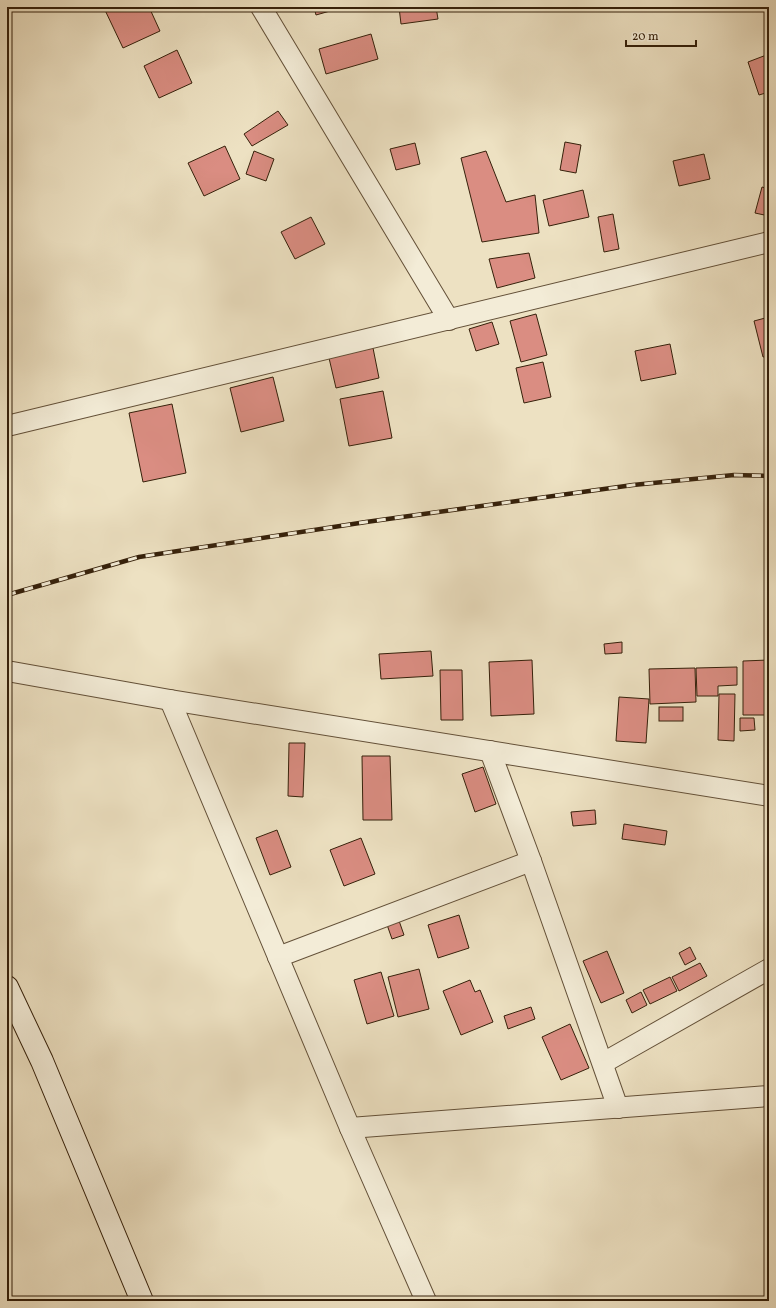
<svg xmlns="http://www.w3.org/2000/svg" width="776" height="1308" viewBox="0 0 776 1308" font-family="Vollkorn,serif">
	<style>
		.building { fill: #da8d82; stroke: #35200a }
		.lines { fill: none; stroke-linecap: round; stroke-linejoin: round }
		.minor-casing { stroke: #635038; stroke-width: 22 }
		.secondary-casing { stroke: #35200a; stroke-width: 24 }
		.minor { stroke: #f3ecd7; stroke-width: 20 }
		.secondary { stroke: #f3ecd7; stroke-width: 22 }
		.rail-casing { stroke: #35200a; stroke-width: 4.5 }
		.rail { stroke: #f3ecd7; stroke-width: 3; stroke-dasharray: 9; stroke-linecap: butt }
	</style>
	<rect width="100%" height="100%" fill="#ede1c2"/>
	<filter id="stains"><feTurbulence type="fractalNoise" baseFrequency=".005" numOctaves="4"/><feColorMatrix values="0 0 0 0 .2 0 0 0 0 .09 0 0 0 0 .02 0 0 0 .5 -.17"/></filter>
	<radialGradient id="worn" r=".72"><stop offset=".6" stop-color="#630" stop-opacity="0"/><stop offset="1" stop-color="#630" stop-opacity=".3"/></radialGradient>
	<g class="building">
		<polygon points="106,7 149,7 160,31 123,48 104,8"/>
		<polygon points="314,7 344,7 316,15"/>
		<polygon points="399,7 436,7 438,19 401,24"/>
		<polygon points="371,34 378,59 326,74 319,49"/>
		<polygon points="177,50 192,83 159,98 144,66"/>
		<polygon points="769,54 769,92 759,95 748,62"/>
		<polygon points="278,111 288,125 252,146 244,134"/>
		<polygon points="565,142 581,145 576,173 560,170"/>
		<polygon points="415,143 420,164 396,170 390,149"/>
		<polygon points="225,146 240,179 204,196 188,163"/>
		<polygon points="254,151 274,159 266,181 246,174"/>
		<polygon points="486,151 506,202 535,195 539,233 482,242 461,158"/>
		<polygon points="704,154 710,179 679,186 673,161"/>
		<polygon points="762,187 769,189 769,216 755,213"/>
		<polygon points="583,190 589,217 549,226 543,200"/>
		<polygon points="613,214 619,249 604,252 598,217"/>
		<polygon points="311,217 325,244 295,259 281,232"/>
		<polygon points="529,253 535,278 497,288 489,259"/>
		<polygon points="536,314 547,355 521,362 510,321"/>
		<polygon points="769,317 769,356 763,357 754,321"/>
		<polygon points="492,322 499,344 476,351 469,329"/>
		<polygon points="670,344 676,374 641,381 635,351"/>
		<polygon points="373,348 379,378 336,388 329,358"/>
		<polygon points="543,362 551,397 524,403 516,368"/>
		<polygon points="273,377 284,421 241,432 230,388"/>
		<polygon points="383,391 392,438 349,446 340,399"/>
		<polygon points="172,404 186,473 143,482 129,413"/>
		<polygon points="622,642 622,653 605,654 604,644"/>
		<polygon points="431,651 433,676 381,679 379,654"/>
		<polygon points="532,660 534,714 491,716 489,662"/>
		<polygon points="769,660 769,715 743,715 743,661"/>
		<polygon points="737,667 737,685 718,686 718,696 697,696 696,668"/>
		<polygon points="695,668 696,702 650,704 649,669"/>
		<polygon points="440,670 462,670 463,720 441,720"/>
		<polygon points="719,694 735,694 734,741 718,740"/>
		<polygon points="619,697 649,699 646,743 616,741"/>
		<rect x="659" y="707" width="24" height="14"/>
		<polygon points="740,718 754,718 755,730 740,731"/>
		<polygon points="289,743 305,743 303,797 288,796"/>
		<polygon points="362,756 390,756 392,820 363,820"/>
		<polygon points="483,767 496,804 475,812 462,774"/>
		<polygon points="595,810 596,824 573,826 571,812"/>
		<polygon points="624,824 667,831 665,845 622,839"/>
		<polygon points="277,830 291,867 270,875 256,838"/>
		<polygon points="361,838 375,874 344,886 330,850"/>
		<polygon points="397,915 404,935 392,939 385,919"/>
		<polygon points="459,915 469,948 438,958 428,925"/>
		<polygon points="690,947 696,959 685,965 679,953"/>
		<polygon points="607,951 624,993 601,1003 583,961"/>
		<polygon points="700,963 707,976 679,991 672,977"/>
		<polygon points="419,969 429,1009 398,1017 388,977"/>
		<polygon points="381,972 394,1016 367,1024 354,980"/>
		<polygon points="670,977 677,991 650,1004 643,990"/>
		<polygon points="470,980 475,992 480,990 493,1022 461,1035 443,991"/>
		<polygon points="641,992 647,1005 632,1013 626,1000"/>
		<polygon points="531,1007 535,1019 508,1029 504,1016"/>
		<polygon points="570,1024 589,1068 561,1080 542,1037"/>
	</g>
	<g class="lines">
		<g class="minor-casing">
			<g id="minor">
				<polyline points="261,7 449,320"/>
				<polyline points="7,426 769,242"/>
				<polyline points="7,671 170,700 769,796"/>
				<polyline points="170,700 350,1128 426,1301"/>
				<polyline points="490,751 531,861 618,1108"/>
				<polyline points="278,957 531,861"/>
				<polyline points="603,1063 769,969"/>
				<polyline points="350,1128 769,1096"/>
			</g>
		</g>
		<g class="secondary-casing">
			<polyline id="secondary" points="7,987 42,1061 142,1301"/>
		</g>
		<use href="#minor" class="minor"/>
		<use href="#secondary" class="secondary"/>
		<g class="rail-casing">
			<polyline id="rail" points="7,595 139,557 366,522 633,485 734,475 769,476"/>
		</g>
		<use href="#rail" class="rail"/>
	</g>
	<rect width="776" height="1308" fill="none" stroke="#ede1c2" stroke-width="24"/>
	<rect x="8" y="8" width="760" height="1292" fill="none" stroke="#35200a" stroke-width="2"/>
	<rect x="12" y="12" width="752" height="1284" fill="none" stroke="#35200a"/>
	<path d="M626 40v6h70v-6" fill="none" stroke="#35200a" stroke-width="2"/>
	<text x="632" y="40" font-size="12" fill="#35200a" stroke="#f3ecd7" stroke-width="3" paint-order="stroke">20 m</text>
	<rect width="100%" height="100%" filter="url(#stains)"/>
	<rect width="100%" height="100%" fill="url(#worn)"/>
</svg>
